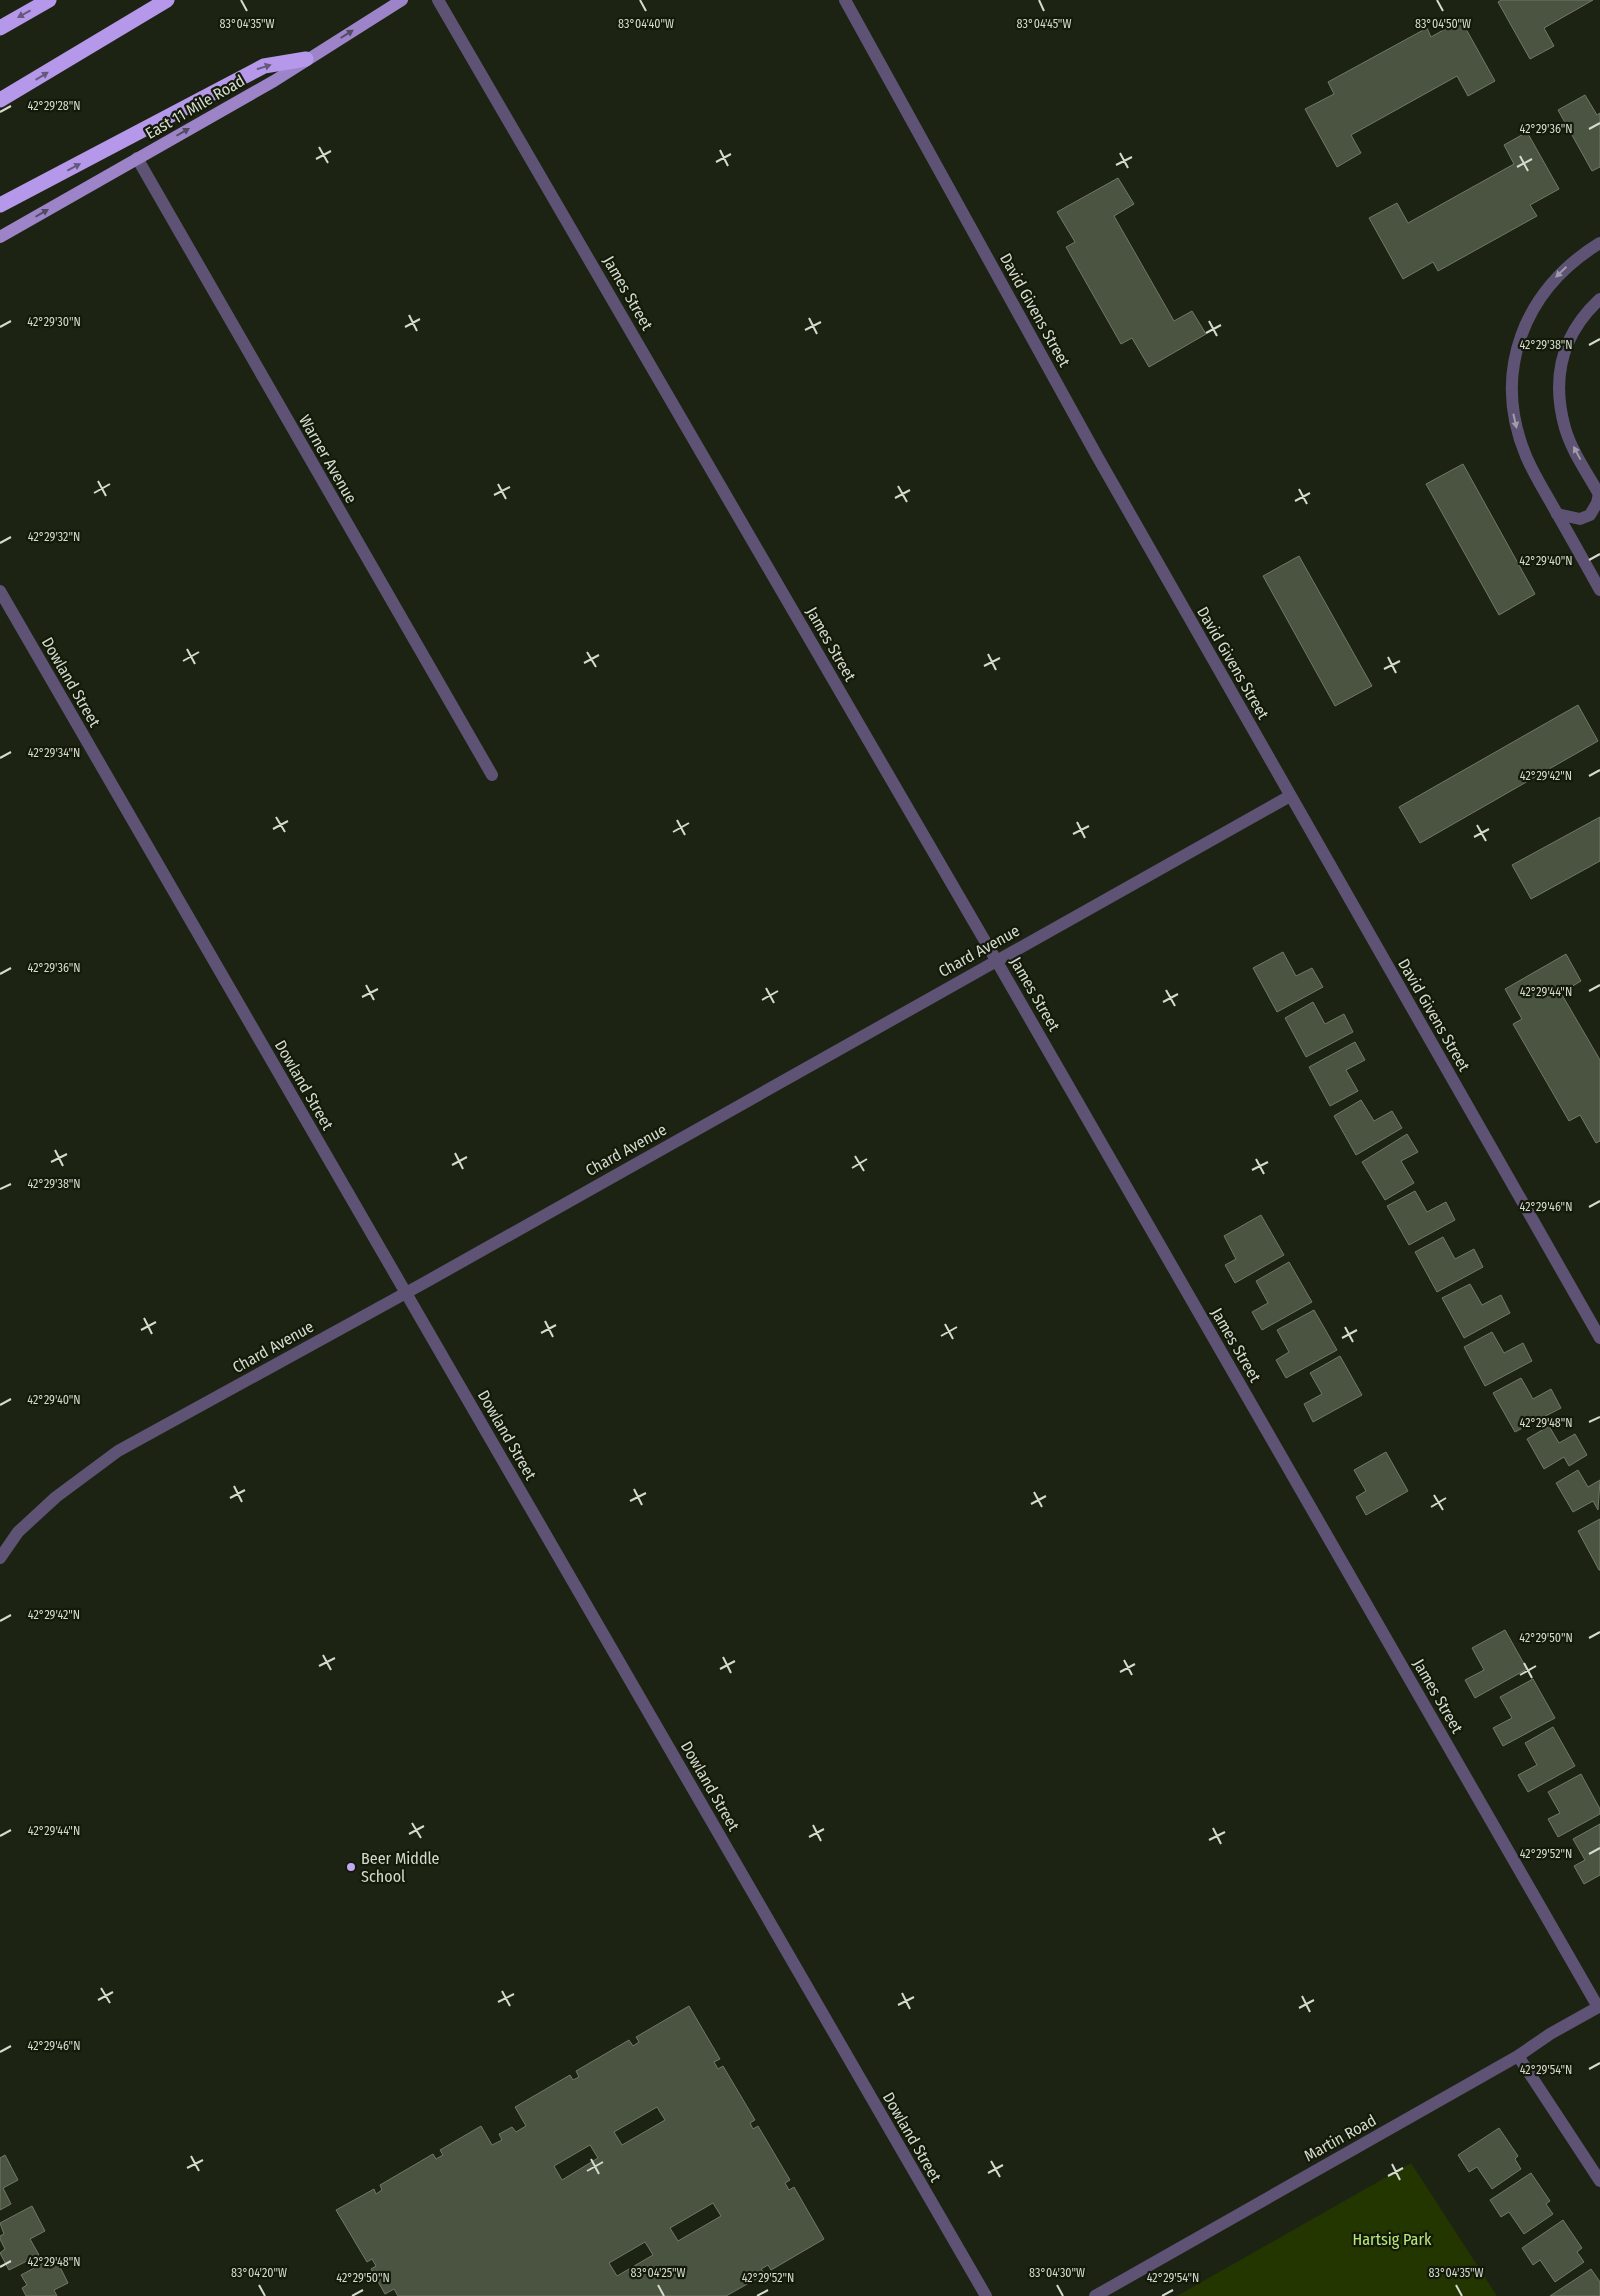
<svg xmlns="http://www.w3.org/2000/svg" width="1600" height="2296" viewBox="0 0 1600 2296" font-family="'Fira Sans Condensed',sans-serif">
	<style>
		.green { fill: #233600 }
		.building { fill: #4b5441; stroke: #707965; fill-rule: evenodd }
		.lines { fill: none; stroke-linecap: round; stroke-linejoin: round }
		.minor { stroke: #5e5374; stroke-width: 12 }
		.major { stroke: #9d84c9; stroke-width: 12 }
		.highway { stroke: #b698eb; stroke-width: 15 }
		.oneway { fill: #64597a }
		.oneway2 { fill: #514a60 }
		.oneway3 { fill: #9f9da6 }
		.ticks { fill: none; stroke: #d5dacf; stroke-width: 2 }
		.poi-dot { fill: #c2a8f2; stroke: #131a0a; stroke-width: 2 }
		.labels { text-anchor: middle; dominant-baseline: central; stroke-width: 4.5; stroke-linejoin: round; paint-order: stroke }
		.street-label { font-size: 16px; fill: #d5dacf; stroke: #131a0a }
		.poi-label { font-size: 16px; fill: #d5dacf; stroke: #131a0a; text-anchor: start }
		.park-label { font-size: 16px; fill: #bbe977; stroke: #131a0a }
		.ticks-label { font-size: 12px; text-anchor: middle; fill: #d5dacf; stroke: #131a0a; stroke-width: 4.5; stroke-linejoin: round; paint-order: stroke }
	</style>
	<rect width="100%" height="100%" fill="#1c2313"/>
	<polygon class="green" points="1411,2163 1497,2296 1177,2296"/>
	<g class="building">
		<polygon points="1501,0 1593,0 1544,28 1554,46 1530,59 1498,2"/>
		<polygon points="1461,20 1495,81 1468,96 1457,76 1351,135 1361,153 1337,167 1305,109 1334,94 1328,82 1427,28 1431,37"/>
		<polygon points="1585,95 1597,115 1600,113 1600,167 1592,171 1558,110"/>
		<polygon points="1527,132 1559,189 1530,205 1537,216 1438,271 1433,262 1403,279 1369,218 1397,203 1408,223 1514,164 1504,145"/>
		<polygon points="1118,178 1134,204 1114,216 1174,321 1192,311 1206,334 1149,367 1132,338 1121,344 1066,247 1075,242 1057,212"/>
		<polygon points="1463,464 1535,594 1499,615 1426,484"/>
		<polygon points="1299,556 1372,686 1335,706 1263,576"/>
		<polygon points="1578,705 1598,741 1420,843 1399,807"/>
		<polygon points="1600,817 1600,861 1531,899 1512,865"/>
		<polygon points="1283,952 1296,976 1312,968 1323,987 1277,1012 1253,968"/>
		<polygon points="1566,954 1581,981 1561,993 1600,1060 1600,1141 1596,1143 1580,1115 1569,1121 1513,1024 1522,1019 1505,989"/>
		<polygon points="1313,1002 1325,1024 1344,1014 1353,1032 1306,1057 1285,1018"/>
		<polygon points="1355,1042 1365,1060 1346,1070 1358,1091 1330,1106 1309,1067"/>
		<polygon points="1361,1100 1374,1121 1392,1111 1402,1128 1356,1155 1334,1116"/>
		<polygon points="1407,1134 1418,1152 1401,1161 1414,1183 1385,1200 1362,1162"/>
		<polygon points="1415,1191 1427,1212 1446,1202 1455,1220 1409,1245 1387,1206"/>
		<polygon points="1261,1215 1284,1255 1235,1283 1225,1265 1236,1259 1224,1236"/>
		<polygon points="1443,1237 1455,1259 1474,1249 1483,1267 1437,1292 1415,1252"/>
		<polygon points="1289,1262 1312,1302 1262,1330 1252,1312 1268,1303 1256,1281"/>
		<polygon points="1470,1284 1482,1305 1501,1295 1510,1313 1464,1338 1442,1298"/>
		<polygon points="1314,1310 1337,1350 1286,1378 1276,1360 1289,1352 1277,1330"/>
		<polygon points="1492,1332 1504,1353 1523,1343 1532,1361 1485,1386 1464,1347"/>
		<polygon points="1340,1356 1362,1395 1313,1422 1304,1404 1322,1394 1310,1373"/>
		<polygon points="1521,1378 1533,1399 1551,1389 1561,1408 1515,1432 1493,1393"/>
		<polygon points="1549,1426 1559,1443 1575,1434 1587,1455 1569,1466 1564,1457 1544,1469 1527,1439"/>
		<polygon points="1386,1452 1408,1491 1366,1515 1356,1497 1366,1491 1354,1470"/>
		<polygon points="1578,1470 1588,1487 1600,1480 1598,1510 1593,1501 1573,1512 1556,1483"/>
		<polygon points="1600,1519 1600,1570 1599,1570 1578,1531"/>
		<polygon points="1505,1630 1527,1669 1475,1698 1465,1680 1484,1670 1472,1648"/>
		<polygon points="1533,1679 1555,1718 1503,1746 1493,1728 1512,1718 1500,1697"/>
		<polygon points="1553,1727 1575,1766 1528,1792 1518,1775 1537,1765 1525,1743"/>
		<polygon points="1581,1774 1600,1809 1600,1814 1558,1837 1548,1819 1560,1813 1548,1792"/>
		<polygon points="1600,1824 1600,1875 1584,1884 1574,1866 1585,1860 1573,1839"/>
		<path d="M689,2006L720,2059L714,2062L718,2069L723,2066L755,2120L750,2123L753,2129L758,2126L790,2180L785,2183L789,2190L794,2187L824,2239L771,2270L768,2265L761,2269L765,2274L726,2296H398L394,2289L385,2294L371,2269L376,2266L372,2259L367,2262L336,2210L374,2189L376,2194L382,2190L380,2185L433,2154L436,2159L443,2155L440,2150L481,2126L492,2145L502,2140L499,2134L512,2127L516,2132L526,2126L515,2107L570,2075L573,2080L579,2077L576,2071L629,2040L633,2046L639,2042L636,2037ZM657,2107L665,2120L622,2145L614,2132ZM590,2145L598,2158L562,2180L554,2166ZM713,2203L721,2216L678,2241L670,2228ZM645,2242L653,2255L617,2276L609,2263Z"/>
		<polygon points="1499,2128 1518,2156 1515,2159 1521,2169 1492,2189 1477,2167 1469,2172 1458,2155"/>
		<polygon points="5,2155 18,2180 3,2188 11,2204 0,2210 0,2158"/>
		<polygon points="1531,2173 1550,2201 1546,2204 1553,2214 1524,2234 1509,2212 1501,2217 1490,2200"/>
		<polygon points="32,2206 45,2231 30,2239 39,2255 9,2270 0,2253 5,2249 0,2239 0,2236 4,2234 0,2223"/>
		<polygon points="1563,2220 1582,2248 1577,2252 1584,2262 1555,2282 1540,2260 1533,2265 1522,2248"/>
		<polygon points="55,2257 68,2283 54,2290 57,2296 26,2296 22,2288 27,2285 21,2275"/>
		<polygon points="1591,2269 1600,2282 1600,2296 1550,2296"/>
	</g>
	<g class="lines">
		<g class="minor">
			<polyline points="438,0 996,960 1598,2007"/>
			<polyline points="845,0 1097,456 1600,1338"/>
			<polyline points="137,158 492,775"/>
			<path d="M1600,243C1524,289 1491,372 1526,456C1534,475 1545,492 1555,510C1570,536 1585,563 1600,590"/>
			<path d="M1600,299C1562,334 1551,378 1565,428C1572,452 1588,474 1600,496"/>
			<polyline points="1557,514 1580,519 1590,515 1597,503 1599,494"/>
			<polyline points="0,591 986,2296"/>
			<polyline points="0,1558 18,1532 56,1497 118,1451 424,1283 1290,796"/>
			<polyline points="1518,2056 1600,2181"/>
			<polyline points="1095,2296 1518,2056 1550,2034 1600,2006"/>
		</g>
		<polyline class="major" points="0,237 274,81 402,0"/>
		<g class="highway">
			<polyline points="0,28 49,0"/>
			<polyline points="0,100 167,0"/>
			<polyline points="0,205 264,66 306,59"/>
		</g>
	</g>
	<defs><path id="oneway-solid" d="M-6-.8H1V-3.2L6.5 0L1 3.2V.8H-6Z" transform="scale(1.25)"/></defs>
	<g class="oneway">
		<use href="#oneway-solid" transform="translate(24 14) rotate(151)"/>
		<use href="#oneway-solid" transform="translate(264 67) rotate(-18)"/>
		<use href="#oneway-solid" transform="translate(42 76) rotate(-31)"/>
		<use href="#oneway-solid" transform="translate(74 167) rotate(-28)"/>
	</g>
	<g class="oneway2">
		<use href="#oneway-solid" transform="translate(347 34) rotate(-32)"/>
		<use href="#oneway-solid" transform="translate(183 132) rotate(-30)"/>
		<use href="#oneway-solid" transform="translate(42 213) rotate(-30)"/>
	</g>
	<g class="oneway3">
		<use href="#oneway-solid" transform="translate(1561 272) rotate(136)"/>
		<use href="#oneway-solid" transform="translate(1515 421) rotate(77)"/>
		<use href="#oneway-solid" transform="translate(1577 453) rotate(-118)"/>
	</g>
	<path class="ticks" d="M241,0L247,11M640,0L646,11M1039,0L1044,11M1437,0L1443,11M0,112L11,106M1589,129L1600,123M319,147L328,163M720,150L728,166M1120,153L1128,168M1520,156L1528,171M316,159L331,151M716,162L731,154M1116,165L1132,157M1517,167L1532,159M409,315L417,331M809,318L817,334M1209,321L1217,336M0,327L11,321M405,327L420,319M805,330L821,322M1206,333L1221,325M1589,345L1600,339M98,481L106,496M498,484L506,499M898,486L907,502M1299,489L1307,504M94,493L110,484M494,495L510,487M895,498L910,490M1295,501L1310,493M0,543L11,537M1589,560L1600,554M187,649L195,664M587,652L596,667M988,654L996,670M1388,657L1396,673M183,661L199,652M584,663L599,655M984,666L1000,658M1384,669L1400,661M0,758L11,752M1589,776L1600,770M276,817L285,832M677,820L685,835M1077,822L1085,838M1477,825L1486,841M273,829L288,821M673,832L689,823M1073,834L1089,826M1474,837L1489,829M0,974L11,968M366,985L374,1000M766,988L774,1003M1166,990L1175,1006M1589,991L1600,985M362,997L378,989M762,1000L778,991M1163,1002L1178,994M55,1150L63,1166M455,1153L463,1169M855,1156L864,1171M1256,1159L1264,1174M51,1162L67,1154M452,1165L467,1157M852,1168L867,1159M1252,1170L1268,1162M0,1189L11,1184M1589,1207L1600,1201M144,1318L152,1334M545,1321L553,1337M945,1324L953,1339M1345,1327L1353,1342M141,1330L156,1322M541,1333L556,1325M941,1336L957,1327M1342,1338L1357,1330M0,1405L11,1399M1589,1422L1600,1417M234,1486L242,1502M634,1489L642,1505M1034,1492L1042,1507M1434,1495L1443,1510M230,1498L245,1490M630,1501L646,1493M1031,1504L1046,1496M1431,1507L1446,1498M0,1621L11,1615M1589,1638L1600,1632M323,1655L331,1670M723,1657L731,1673M1124,1660L1132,1675M1524,1663L1532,1678M319,1666L335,1658M720,1669L735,1661M1120,1672L1135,1664M1520,1675L1536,1666M412,1823L421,1838M813,1825L821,1841M1213,1828L1221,1844M409,1834L424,1826M0,1836L11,1830M809,1837L824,1829M1209,1840L1225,1832M1589,1854L1600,1848M101,1988L110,2003M502,1991L510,2006M902,1993L910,2009M1302,1996L1310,2012M98,2000L113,1992M498,2002L514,1994M898,2005L914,1997M1299,2008L1314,2000M0,2052L11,2046M1589,2069L1600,2063M191,2156L199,2171M591,2159L599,2174M991,2161L1000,2177M1392,2164L1400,2180M187,2168L203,2160M587,2171L603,2162M988,2173L1003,2165M1388,2176L1403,2168M0,2267L11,2261M259,2285L265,2296M658,2285L664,2296M1057,2285L1063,2296M1456,2285L1462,2296M352,2296L363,2290M757,2296L768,2290M1162,2296L1173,2290"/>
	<circle class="poi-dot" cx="351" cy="1867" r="5"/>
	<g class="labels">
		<g class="street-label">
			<text transform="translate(195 107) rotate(-30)">East 11 Mile Road</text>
			<text transform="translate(628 293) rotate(60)">James Street</text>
			<text transform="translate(1035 310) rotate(61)">David Givens Street</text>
			<text transform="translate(328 459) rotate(60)">Warner Avenue</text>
			<text transform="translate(831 644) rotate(60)">James Street</text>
			<text transform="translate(1233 663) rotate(60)">David Givens Street</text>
			<text transform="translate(71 682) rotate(60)">Dowland Street</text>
			<text transform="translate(979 951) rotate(-29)">Chard Avenue</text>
			<text transform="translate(1035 994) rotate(60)">James Street</text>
			<text transform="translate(1434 1015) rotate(60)">David Givens Street</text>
			<text transform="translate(304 1085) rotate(60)">Dowland Street</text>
			<text transform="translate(626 1150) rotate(-29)">Chard Avenue</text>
			<text transform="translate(1236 1345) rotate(60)">James Street</text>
			<text transform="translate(273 1347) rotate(-29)">Chard Avenue</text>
			<text transform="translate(507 1435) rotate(60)">Dowland Street</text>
			<text transform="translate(1438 1696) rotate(60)">James Street</text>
			<text transform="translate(710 1786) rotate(60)">Dowland Street</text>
			<text transform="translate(912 2137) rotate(60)">Dowland Street</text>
			<text transform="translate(1340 2138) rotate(-29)">Martin Road</text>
		</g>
		<g class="poi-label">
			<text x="361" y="1858">Beer Middle<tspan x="361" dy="18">School</tspan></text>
		</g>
		<g class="park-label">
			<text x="1392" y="2239">Hartsig Park</text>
		</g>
	</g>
	<g class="ticks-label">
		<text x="247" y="28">83°04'35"W</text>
		<text x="1044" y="28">83°04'45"W</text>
		<text x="1443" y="28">83°04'50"W</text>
		<text x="646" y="28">83°04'40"W</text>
		<text x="54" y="110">42°29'28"N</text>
		<text x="1546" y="133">42°29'36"N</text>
		<text x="54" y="326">42°29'30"N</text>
		<text x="1546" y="349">42°29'38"N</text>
		<text x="54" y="541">42°29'32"N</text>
		<text x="1546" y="565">42°29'40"N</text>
		<text x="54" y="757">42°29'34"N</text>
		<text x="1546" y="780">42°29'42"N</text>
		<text x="54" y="972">42°29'36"N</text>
		<text x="1546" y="996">42°29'44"N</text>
		<text x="54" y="1188">42°29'38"N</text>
		<text x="1546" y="1211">42°29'46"N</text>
		<text x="54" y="1404">42°29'40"N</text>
		<text x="1546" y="1427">42°29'48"N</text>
		<text x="54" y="1619">42°29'42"N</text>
		<text x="1546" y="1642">42°29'50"N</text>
		<text x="54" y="1835">42°29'44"N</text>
		<text x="1546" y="1858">42°29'52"N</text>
		<text x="54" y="2050">42°29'46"N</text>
		<text x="1546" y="2074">42°29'54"N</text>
		<text x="54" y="2266">42°29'48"N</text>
		<text x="259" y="2277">83°04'20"W</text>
		<text x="658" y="2277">83°04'25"W</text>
		<text x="1057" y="2277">83°04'30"W</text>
		<text x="1456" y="2277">83°04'35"W</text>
		<text x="363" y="2282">42°29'50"N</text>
		<text x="768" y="2282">42°29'52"N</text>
		<text x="1173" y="2282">42°29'54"N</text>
	</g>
</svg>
